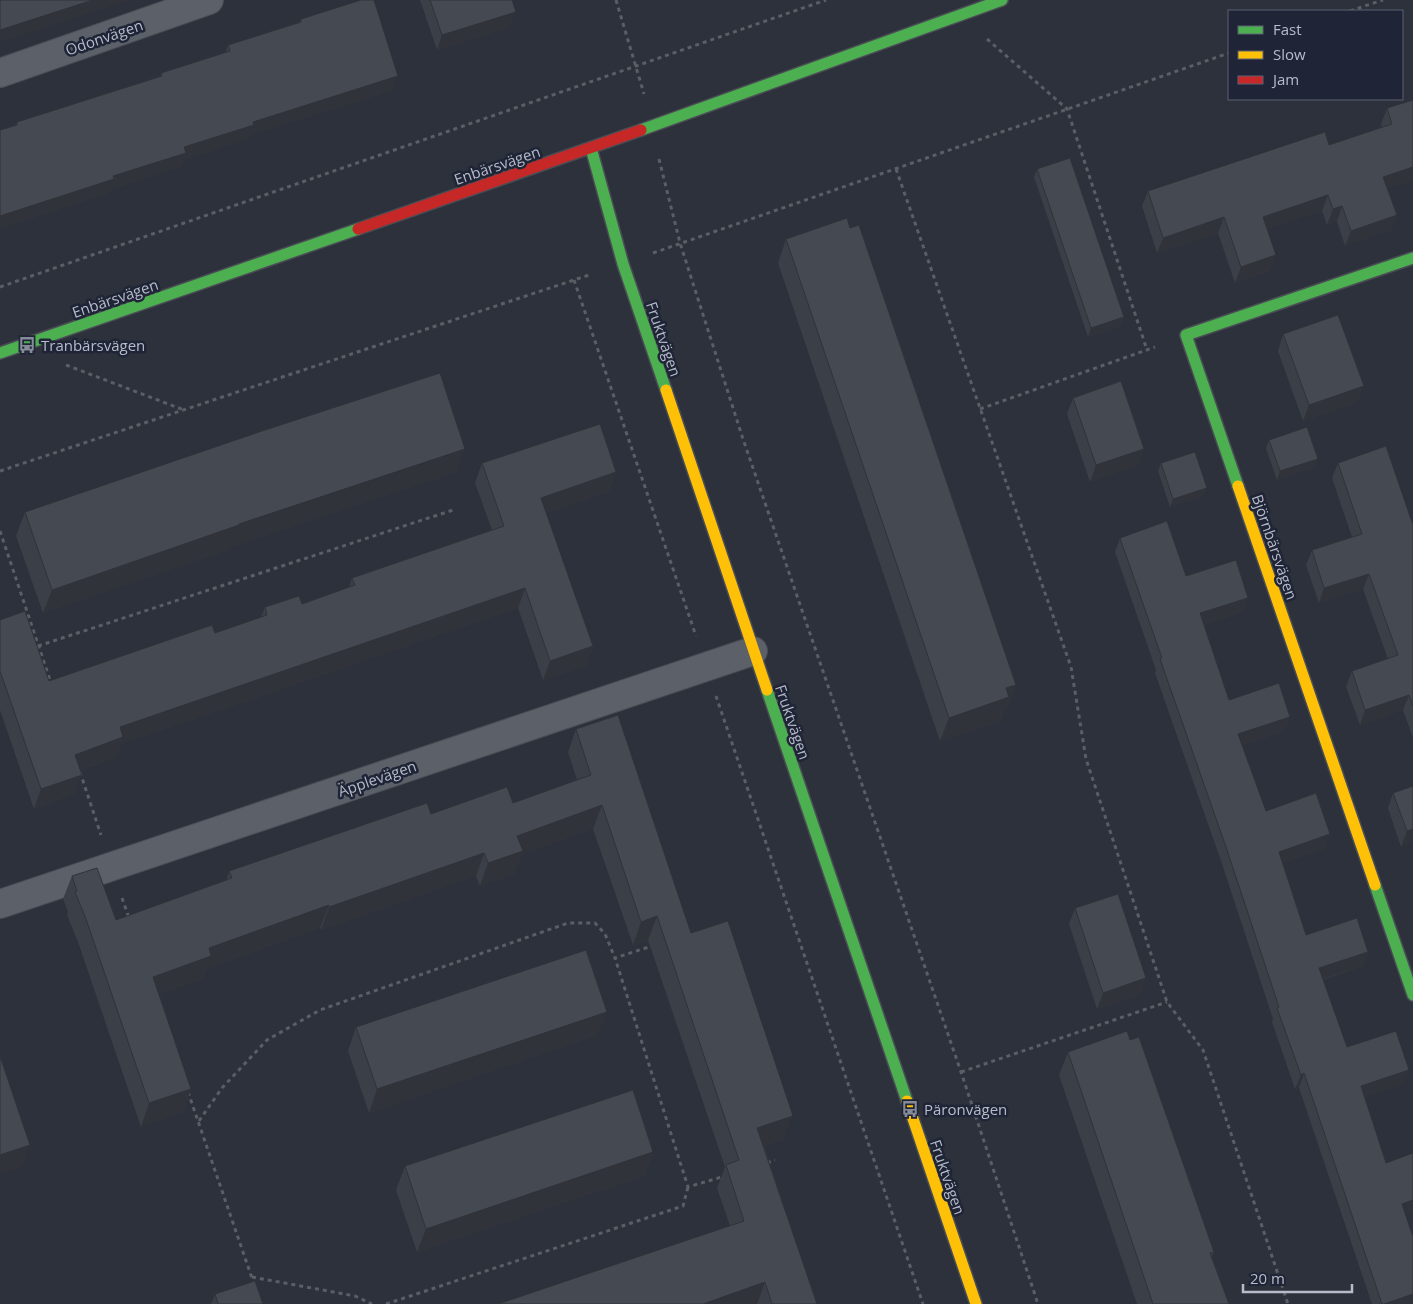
<svg xmlns="http://www.w3.org/2000/svg" width="1413" height="1304" viewBox="0 0 1413 1304" font-family="'Open Sans',sans-serif">
	<style>
		.lines { fill: none; stroke-linecap: round; stroke-linejoin: round }
		.street-casing { stroke: #4a4d55; stroke-width: 30 }
		.fast-casing { stroke: #4a4d55; stroke-width: 14 }
		.slow-casing { stroke: #4a4d55; stroke-width: 14 }
		.jam-casing { stroke: #4a4d55; stroke-width: 14 }
		.path { stroke: #5a5e65; stroke-width: 3; stroke-dasharray: 4 4; stroke-linecap: butt }
		.street { stroke: #5c6069; stroke-width: 28 }
		.fast { stroke: #4caf50; stroke-width: 11 }
		.slow { stroke: #ffc107; stroke-width: 11 }
		.jam { stroke: #c62828; stroke-width: 11 }
		.wall { fill: #3b3f47 }
		.shaded-wall { fill: #303339 }
		.building { fill: #454952; stroke: #303339 }
		.labels { text-anchor: middle; dominant-baseline: central; stroke-width: 5; stroke-linejoin: round; paint-order: stroke }
		.street-label { font-size: 15px; fill: #b7bccb; stroke: #1f2536 }
		.poi-label { font-size: 15px; fill: #b7bccb; stroke: #1f2536; text-anchor: start }
	</style>
	<rect width="100%" height="100%" fill="#2c313b"/>
	<g class="lines">
		<g class="street-casing">
			<g id="street">
				<polyline points="0,73 209,0"/>
				<polyline points="0,904 753,651"/>
			</g>
		</g>
		<g class="fast-casing">
			<g id="fast">
				<polyline points="641,130 1002,0"/>
				<polyline points="591,148 623,264 666,390"/>
				<polyline points="0,353 358,229"/>
				<polyline points="1238,486 1186,335 1413,258"/>
				<polyline points="767,690 907,1101"/>
				<polyline points="1375,885 1413,995"/>
			</g>
		</g>
		<g class="slow-casing">
			<g id="slow">
				<polyline points="666,390 767,690"/>
				<polyline points="1238,486 1375,885"/>
				<polyline points="907,1101 976,1304"/>
			</g>
		</g>
		<g class="jam-casing">
			<polyline id="jam" points="358,229 641,130"/>
		</g>
		<g class="path">
			<polyline points="616,0 644,94"/>
			<polyline points="1350,11 1383,0"/>
			<polyline points="987,39 1067,109 1147,350"/>
			<polyline points="659,159 680,243 743,439 961,1072 1038,1304"/>
			<polyline points="896,169 1071,667 1086,759 1167,1002 1203,1050 1288,1304"/>
			<polyline points="653,253 1229,53"/>
			<polyline points="574,280 696,636"/>
			<polyline points="0,287 826,0"/>
			<polyline points="66,365 184,410"/>
			<polyline points="980,409 1155,347"/>
			<polyline points="0,471 592,274"/>
			<polyline points="0,531 51,683"/>
			<polyline points="38,646 453,510"/>
			<polyline points="716,696 923,1304"/>
			<polyline points="80,772 101,835"/>
			<polyline points="122,898 129,918"/>
			<polyline points="655,945 615,958 688,1187 725,1176"/>
			<polyline points="961,1072 1167,1002"/>
			<polyline points="188,1092 254,1284"/>
			<polyline points="199,1121 222,1088 267,1040 320,1010 568,923 595,923 605,934 615,958"/>
			<polyline points="767,1163 775,1160"/>
			<polyline points="252,1277 355,1296 372,1304"/>
			<polyline points="386,1304 683,1206 688,1187"/>
		</g>
		<use href="#street" class="street"/>
		<use href="#fast" class="fast"/>
		<use href="#slow" class="slow"/>
		<use href="#jam" class="jam"/>
	</g>
	<g class="wall">
		<polygon points="420,0 512,0 510,27 437,50"/>
		<polygon points="301,19 393,90 250,135 248,139 184,160 181,167 110,189 109,193 0,228 0,130 15,125 17,122 160,76 161,73 225,53 228,45 299,22"/>
		<polygon points="1413,100 1388,189 1397,215 1391,230 1345,246 1337,221 1327,225 1322,211 1267,229 1270,271 1235,283 1218,233 1157,253 1142,206 1148,191 1329,145 1382,127 1381,124 1387,108"/>
		<polygon points="1037,169 1124,317 1121,326 1088,337 1034,177"/>
		<polygon points="786,239 1016,685 1007,708 1005,709 1000,721 940,741 778,263"/>
		<polygon points="1283,334 1358,402 1303,421 1278,351"/>
		<polygon points="1073,398 1144,449 1138,465 1090,482 1067,414"/>
		<polygon points="1269,440 1315,467 1277,480 1266,448"/>
		<polygon points="482,463 616,472 609,491 546,513 593,646 586,666 543,680 518,608 121,744 116,757 80,770 74,794 34,809 0,710 0,620 49,681 215,633 261,617 265,607 302,604 349,587 352,578 492,530 475,483"/>
		<polygon points="1161,463 1204,496 1170,507 1158,471"/>
		<polygon points="1338,463 1413,525 1413,738 1403,710 1360,725 1346,687 1352,671 1388,659 1363,589 1319,603 1306,565 1312,550 1352,537 1332,478"/>
		<polygon points="457,472 231,547 231,549 43,613 16,536 25,512"/>
		<polygon points="1120,538 1186,576 1243,612 1204,625 1229,700 1290,717 1284,731 1242,745 1266,811 1325,848 1282,863 1306,935 1368,952 1363,966 1323,980 1347,1047 1404,1084 1364,1097 1386,1163 1413,1153 1413,1212 1405,1215 1413,1304 1372,1304 1299,1088 1295,1089 1272,1022 1273,1019 1221,861 1155,673 1156,670 1115,552"/>
		<polygon points="576,729 691,933 784,1139 764,1146 817,1304 498,1304 730,1226 717,1188 725,1167 648,940 633,945 593,829 522,854 514,874 480,886 476,876 321,930 320,928 206,969 203,979 159,994 191,1089 183,1112 141,1127 78,942 67,915 68,912 63,899 72,876 116,920 226,881 229,871 431,814 513,803 577,780 568,752"/>
		<polygon points="1413,786 1413,842 1401,847 1388,808 1393,793"/>
		<polygon points="1075,908 1140,995 1097,1009 1069,924"/>
		<polygon points="356,1027 598,1035 369,1113 348,1051"/>
		<polygon points="1068,1052 1214,1252 1212,1257 1229,1304 1137,1304 1059,1075"/>
		<polygon points="653,1152 644,1176 417,1252 396,1190 405,1166"/>
		<polygon points="215,1294 218,1304 211,1304"/>
	</g>
	<g class="shaded-wall">
		<polygon points="93,0 131,0 0,42 0,30"/>
		<polygon points="516,12 510,27 437,50 442,35"/>
		<polygon points="398,76 393,90 250,135 248,139 184,160 181,167 110,189 109,193 0,228 0,216 113,176 184,147 253,122"/>
		<polygon points="1413,167 1413,181 1378,192 1383,177"/>
		<polygon points="1328,195 1322,211 1258,233 1263,217"/>
		<polygon points="1342,206 1337,221 1327,225 1333,209"/>
		<polygon points="1397,215 1391,230 1345,246 1351,231"/>
		<polygon points="1224,217 1218,233 1157,253 1163,238"/>
		<polygon points="1276,255 1270,271 1235,283 1241,267"/>
		<polygon points="1124,317 1121,326 1088,337 1091,328"/>
		<polygon points="1364,386 1358,402 1303,421 1309,405"/>
		<polygon points="465,449 457,472 231,547 231,549 43,613 52,590 239,524"/>
		<polygon points="1144,449 1138,465 1090,482 1096,465"/>
		<polygon points="1318,459 1315,467 1277,480 1280,471"/>
		<polygon points="616,472 609,491 534,517 541,498"/>
		<polygon points="1207,488 1204,496 1170,507 1173,499"/>
		<polygon points="1369,574 1363,589 1319,603 1324,588"/>
		<polygon points="525,588 518,608 121,744 116,757 67,774 75,755 120,727"/>
		<polygon points="1248,598 1243,612 1195,628 1200,613"/>
		<polygon points="593,646 586,666 543,680 550,661"/>
		<polygon points="1016,685 1007,708 1005,709 1000,721 940,741 949,718 1006,688"/>
		<polygon points="1409,695 1403,710 1360,725 1365,710"/>
		<polygon points="1290,717 1284,731 1233,748 1238,734"/>
		<polygon points="82,775 74,794 34,809 41,789"/>
		<polygon points="602,805 593,829 522,854 514,874 480,886 488,863 517,836"/>
		<polygon points="1413,829 1413,842 1401,847 1407,831"/>
		<polygon points="1330,834 1325,848 1273,866 1279,852"/>
		<polygon points="484,853 476,876 321,930 329,907"/>
		<polygon points="329,905 320,928 206,969 203,979 145,1000 153,977 209,948"/>
		<polygon points="657,916 648,940 633,945 641,922"/>
		<polygon points="1368,952 1363,966 1314,982 1319,968"/>
		<polygon points="1146,978 1140,995 1097,1009 1103,993"/>
		<polygon points="607,1012 598,1035 369,1113 377,1089"/>
		<polygon points="1409,1070 1404,1084 1356,1100 1361,1086"/>
		<polygon points="1304,1073 1299,1088 1295,1089 1301,1075"/>
		<polygon points="191,1089 183,1112 141,1127 149,1103"/>
		<polygon points="793,1116 784,1139 749,1151 757,1128"/>
		<polygon points="30,1145 23,1167 0,1174 0,1155"/>
		<polygon points="653,1152 644,1176 417,1252 426,1229"/>
		<polygon points="1413,1200 1413,1212 1396,1218 1402,1204"/>
		<polygon points="765,1282 757,1304 703,1304"/>
		<polygon points="1413,1294 1413,1304 1384,1304"/>
	</g>
	<g class="building">
		<polygon points="0,0 93,0 0,30"/>
		<polygon points="361,0 374,0 398,76 253,122 254,125 184,147 186,153 113,176 114,179 0,216 0,130 17,125 17,122 162,76 161,73 230,51 228,45 301,22 301,19"/>
		<polygon points="430,0 512,0 516,12 442,35"/>
		<polygon points="1413,100 1413,167 1383,177 1397,215 1351,231 1342,206 1333,209 1328,195 1263,217 1276,255 1241,267 1224,217 1163,238 1148,191 1325,132 1329,145 1392,124 1387,108"/>
		<polygon points="1070,158 1124,317 1091,328 1037,169"/>
		<polygon points="847,218 850,228 859,225 1016,685 1006,688 1009,697 949,718 786,239"/>
		<polygon points="1338,315 1364,386 1309,405 1283,334"/>
		<polygon points="440,373 465,449 239,524 239,525 52,590 25,512 259,432"/>
		<polygon points="1121,381 1144,449 1096,465 1073,398"/>
		<polygon points="600,424 616,472 541,498 593,646 550,661 525,588 120,727 123,737 75,755 82,775 41,789 0,671 0,620 25,611 49,681 212,625 215,633 267,615 265,607 299,596 302,604 355,585 352,578 504,526 482,463"/>
		<polygon points="1307,427 1318,459 1280,471 1269,440"/>
		<polygon points="1386,446 1413,525 1413,706 1409,695 1365,710 1352,671 1398,655 1369,574 1324,588 1312,550 1362,534 1338,463"/>
		<polygon points="1195,452 1207,488 1173,499 1161,463"/>
		<polygon points="1167,521 1186,576 1236,560 1248,598 1200,613 1229,700 1279,683 1290,717 1238,734 1266,811 1316,793 1330,834 1279,852 1306,935 1357,918 1368,952 1319,968 1347,1047 1396,1031 1409,1070 1361,1086 1386,1163 1413,1153 1413,1200 1402,1204 1413,1237 1413,1294 1384,1304 1382,1304 1304,1073 1301,1075 1277,1008 1279,1007 1226,847 1160,659 1162,658 1120,538"/>
		<polygon points="618,715 691,933 728,921 793,1116 757,1128 817,1304 772,1304 765,1282 703,1304 498,1304 744,1221 726,1165 739,1160 657,916 641,922 602,805 517,836 523,851 488,863 484,853 329,907 329,905 209,948 211,956 153,977 191,1089 149,1103 86,919 75,892 77,891 72,876 97,868 116,920 232,878 229,871 427,803 431,814 507,787 513,803 591,775 576,729"/>
		<polygon points="1413,786 1413,829 1407,831 1393,793"/>
		<polygon points="1118,894 1146,978 1103,993 1075,908"/>
		<polygon points="586,950 607,1012 377,1089 356,1027"/>
		<polygon points="1127,1031 1130,1040 1139,1037 1214,1252 1210,1253 1229,1304 1153,1304 1068,1052"/>
		<polygon points="0,1056 30,1145 0,1155"/>
		<polygon points="633,1090 653,1152 426,1229 405,1166"/>
		<polygon points="255,1281 263,1304 218,1304 215,1294"/>
	</g>
	<defs>
		<g id="bus-bare" transform="scale(1.35)"><path d="M-5-6H5V4H4V6H2V4H-2V6H-4V4H-5ZM-3.5-4V0h7V-4ZM-3.5 1.2v1.5H-2V1.2ZM2 1.2v1.5H3.5V1.2Z" fill="#868b99" stroke="#1f2536" stroke-width="2.5" paint-order="stroke"/></g>
	</defs>
	<g fill-rule="evenodd">
		<use href="#bus-bare" x="27" y="345"/>
		<use href="#bus-bare" x="910" y="1109"/>
	</g>
	<g class="labels">
		<g class="street-label">
			<text transform="translate(104 37) rotate(-19)">Odonvägen</text>
			<text transform="translate(497 165) rotate(-19)">Enbärsvägen</text>
			<text transform="translate(115 298) rotate(-19)">Enbärsvägen</text>
			<text transform="translate(664 339) rotate(71)">Fruktvägen</text>
			<text transform="translate(1275 547) rotate(71)">Björnbärsvägen</text>
			<text transform="translate(793 722) rotate(71)">Fruktvägen</text>
			<text transform="translate(377 778) rotate(-19)">Äpplevägen</text>
			<text transform="translate(948 1177) rotate(71)">Fruktvägen</text>
		</g>
		<g class="poi-label">
			<text x="41" y="345">Tranbärsvägen</text>
			<text x="924" y="1109">Päronvägen</text>
		</g>
	</g>
	<rect x="1228" y="10" width="175" height="90" fill="#1f2536" stroke="#5c6172"/>
	<rect x="1238" y="26" width="25" height="8" fill="#4caf50" stroke="#5c6172"/>
	<text x="1273" y="35" font-size="15" fill="#b7bccb">Fast</text>
	<rect x="1238" y="51" width="25" height="8" fill="#ffc107" stroke="#5c6172"/>
	<text x="1273" y="60" font-size="15" fill="#b7bccb">Slow</text>
	<rect x="1238" y="76" width="25" height="8" fill="#c62828" stroke="#5c6172"/>
	<text x="1273" y="85" font-size="15" fill="#b7bccb">Jam</text>
	<path d="M1243 1284v8h109v-8" fill="none" stroke="#b7bccb" stroke-width="2.5"/>
	<text x="1250" y="1284" font-size="15" fill="#b7bccb" stroke="#1f2536" stroke-width="4" paint-order="stroke">20 m</text>
</svg>
